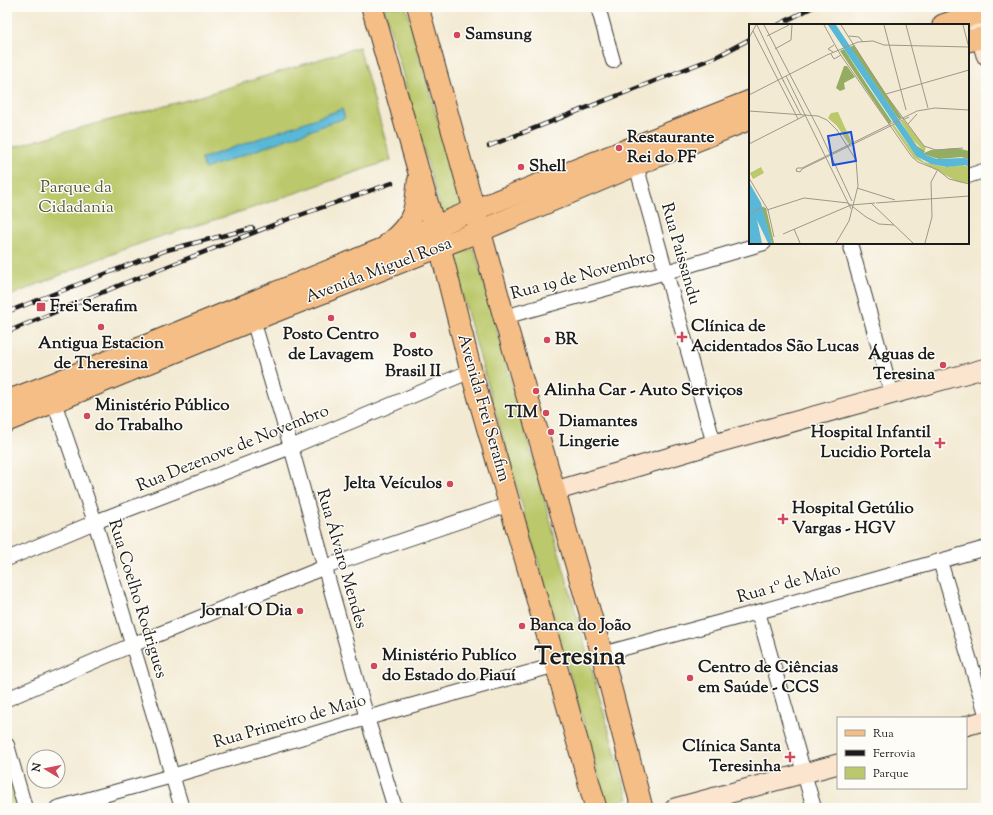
<svg xmlns="http://www.w3.org/2000/svg" width="993" height="815" viewBox="0 0 993 815" font-family="'Sorts Mill Goudy',serif">
	<style>
		.green { fill: #bbc96c; stroke: #6c7244 }
		.water { fill: #59b8d8; stroke: #3a6a7a }
		.lines { fill: none; stroke-linecap: round; stroke-linejoin: round }
		.street-casing { stroke: #3c3b37; stroke-width: 16 }
		.secondary-casing { stroke: #3c3b37; stroke-width: 21 }
		.primary-casing { stroke: #3c3b37; stroke-width: 23 }
		.street { stroke: #fff; stroke-width: 14 }
		.secondary { stroke: #fbe5cf; stroke-width: 19 }
		.primary { stroke: #f5be86; stroke-width: 21 }
		.rail-casing { stroke: #1c1c1c; stroke-width: 4.5 }
		.rail { stroke: #fdfcf7; stroke-width: 3; stroke-dasharray: 9; stroke-linecap: butt }
		.poi-dot { fill: #d1495b; stroke: #fdfcf7; stroke-width: 1.5 }
		.labels { text-anchor: middle; dominant-baseline: central; stroke-width: 3; stroke-linejoin: round; paint-order: stroke }
		.poi-label { font-size: 17px; font-weight: bold; fill: #1c1c1c; stroke: #fdfcf7; text-anchor: start }
		.park-label { font-size: 17px; fill: #545938; stroke: #fdfcf7 }
		.street-label { font-size: 17px; fill: #1c1c1c; stroke: #fdfcf7 }
		.town-label { font-size: 25px; font-weight: bold; fill: #1c1c1c; stroke: #fdfcf7 }
		.inset-road { fill: none; stroke: #9d988a; stroke-width: 1 }
		.view { fill: #1d4ed8; fill-opacity: 0.15; stroke: #1d4ed8; stroke-width: 2 }
		.inset-edge { fill: none; stroke: #1c1c1c; stroke-width: 2 }
	</style>
	<rect width="100%" height="100%" fill="#fdfcf7"/>
	<filter id="ink" filterUnits="userSpaceOnUse"><feTurbulence type="fractalNoise" baseFrequency=".025" numOctaves="2"/><feDisplacementMap in="SourceGraphic" scale="8" xChannelSelector="R" yChannelSelector="G"/><feConvolveMatrix kernelMatrix="1 2 1 2 8 2 1 2 1" color-interpolation-filters="sRGB"/></filter>
	<filter id="wash" filterUnits="userSpaceOnUse"><feTurbulence type="fractalNoise" baseFrequency=".012" numOctaves="4" result="noise"/><feDisplacementMap in="SourceGraphic" scale="16" xChannelSelector="R" yChannelSelector="G"/><feGaussianBlur stdDeviation="0.9" result="paint"/><feColorMatrix in="noise" values="0 0 0 0 0 0 0 0 0 0 0 0 0 0 0 0 0 1.4 0 .05"/><feComposite in="paint" operator="in"/></filter>
	<g filter="url(#wash)">
		<rect width="100%" height="100%" fill="#f3ead3"/>
		<g class="green">
			<polygon points="384,7 406,7 463,211 443,219"/>
			<polygon points="359,47 391,160 249,209 150,240 99,259 7,297 7,149 87,126 195,98"/>
			<polygon points="474,248 628,799 607,805 451,255"/>
			<polygon points="7,754 23,808 7,808"/>
		</g>
		<polygon class="water" points="342,109 345,118 205,169 201,159"/>
	</g>
	<g filter="url(#ink)">
		<g class="lines">
			<g class="street-casing">
				<g id="street">
					<polyline points="598,7 613,61"/>
					<polyline points="636,165 714,444"/>
					<polyline points="968,176 986,170"/>
					<polyline points="850,243 892,395"/>
					<polyline points="504,317 666,272 764,243"/>
					<polyline points="253,320 291,447 367,718 395,808"/>
					<polyline points="54,402 95,522 182,808"/>
					<polyline points="7,559 95,522 291,447 471,371"/>
					<polyline points="940,561 986,714"/>
					<polyline points="758,612 814,808"/>
					<polyline points="602,654 758,612 986,548"/>
					<polyline points="7,699 132,645 325,567 510,504"/>
					<polyline points="7,745 25,808"/>
					<polyline points="57,808 172,776 367,718 556,665"/>
				</g>
			</g>
			<g class="secondary-casing">
				<g id="secondary">
					<polyline points="972,7 986,55"/>
					<polyline points="555,491 714,444 986,368"/>
					<polyline points="966,726 986,720"/>
					<polyline points="675,808 838,764"/>
				</g>
			</g>
			<g class="primary-casing">
				<g id="primary">
					<polyline points="372,7 440,247 471,371 556,665 596,808"/>
					<polyline points="418,7 504,317 602,654 642,808"/>
					<polyline points="943,25 975,14 986,14"/>
					<polyline points="968,41 986,37"/>
					<path d="M389,243C399,235 409,225 413,213C416,203 417,192 418,182"/>
					<polyline points="7,401 57,382 382,249 474,210 750,101"/>
					<polyline points="7,421 253,320 480,231 636,165 750,119"/>
				</g>
			</g>
			<use href="#street" class="street"/>
			<use href="#secondary" class="secondary"/>
			<use href="#primary" class="primary"/>
			<g class="rail-casing">
				<g id="rail">
					<polyline points="778,25 813,7"/>
					<polyline points="489,146 716,57 750,39"/>
					<polyline points="7,312 167,250 253,228"/>
					<polyline points="7,332 125,283 286,220 392,183"/>
				</g>
			</g>
			<use href="#rail" class="rail"/>
		</g>
	</g>
	<g class="poi-dot">
		<circle cx="457" cy="35" r="4"/>
		<circle cx="619" cy="148" r="4"/>
		<circle cx="521" cy="167" r="4"/>
		<rect x="36" y="302" width="10" height="10" rx="2"/>
		<circle cx="331" cy="318" r="4"/>
		<circle cx="101" cy="327" r="4"/>
		<circle cx="413" cy="335" r="4"/>
		<path d="M680 331h4v4h4v4h-4v4h-4v-4h-4v-4h4z"/>
		<circle cx="547" cy="340" r="4"/>
		<circle cx="943" cy="365" r="4"/>
		<circle cx="536" cy="391" r="4"/>
		<circle cx="546" cy="413" r="4"/>
		<circle cx="87" cy="416" r="4"/>
		<circle cx="551" cy="432" r="4"/>
		<path d="M938 437h4v4h4v4h-4v4h-4v-4h-4v-4h4z"/>
		<circle cx="450" cy="484" r="4"/>
		<path d="M781 513h4v4h4v4h-4v4h-4v-4h-4v-4h4z"/>
		<circle cx="300" cy="611" r="4"/>
		<circle cx="522" cy="626" r="4"/>
		<circle cx="374" cy="666" r="4"/>
		<circle cx="690" cy="678" r="4"/>
		<path d="M788 751h4v4h4v4h-4v4h-4v-4h-4v-4h4z"/>
	</g>
	<g class="labels">
		<g class="poi-label">
			<text x="465" y="35">Samsung</text>
			<text x="627" y="138">Restaurante<tspan x="627" dy="20">Rei do PF</tspan></text>
			<text x="529" y="167">Shell</text>
			<text x="50" y="307">Frei Serafim</text>
			<text x="691" y="327">Clínica de<tspan x="691" dy="20">Acidentados São Lucas</tspan></text>
			<text x="331" y="335" text-anchor="middle">Posto Centro<tspan x="331" dy="20">de Lavagem</tspan></text>
			<text x="555" y="340">BR</text>
			<text x="101" y="344" text-anchor="middle">Antigua Estacion<tspan x="101" dy="20">de Theresina</tspan></text>
			<text x="413" y="352" text-anchor="middle">Posto<tspan x="413" dy="20">Brasil II</tspan></text>
			<text x="935" y="355" text-anchor="end">Águas de<tspan x="935" dy="20">Teresina</tspan></text>
			<text x="544" y="391">Alinha Car - Auto Serviços</text>
			<text x="95" y="406">Ministério Público<tspan x="95" dy="20">do Trabalho</tspan></text>
			<text x="538" y="413" text-anchor="end">TIM</text>
			<text x="559" y="422">Diamantes<tspan x="559" dy="20">Lingerie</tspan></text>
			<text x="931" y="433" text-anchor="end">Hospital Infantil<tspan x="931" dy="20">Lucidio Portela</tspan></text>
			<text x="442" y="484" text-anchor="end">Jelta Veículos</text>
			<text x="792" y="509">Hospital Getúlio<tspan x="792" dy="20">Vargas - HGV</tspan></text>
			<text x="292" y="611" text-anchor="end">Jornal O Dia</text>
			<text x="530" y="626">Banca do João</text>
			<text x="382" y="656">Ministério Publíco<tspan x="382" dy="20">do Estado do Piauí</tspan></text>
			<text x="698" y="668">Centro de Ciências<tspan x="698" dy="20">em Saúde - CCS</tspan></text>
			<text x="781" y="747" text-anchor="end">Clínica Santa<tspan x="781" dy="20">Teresinha</tspan></text>
		</g>
		<g class="park-label">
			<text x="76" y="188">Parque da<tspan x="76" dy="20">Cidadania</tspan></text>
		</g>
		<g class="street-label">
			<text transform="translate(680 254) rotate(74)">Rua Paissandu</text>
			<text transform="translate(379 271) rotate(-21)">Avenida Miguel Rosa</text>
			<text transform="translate(583 276) rotate(-15)">Rua 19 de Novembro</text>
			<text transform="translate(483 408) rotate(74)">Avenida Frei Serafim</text>
			<text transform="translate(233 449) rotate(-22)">Rua Dezenove de Novembro</text>
			<text transform="translate(341 559) rotate(74)">Rua Álvaro Mendes</text>
			<text transform="translate(789 584) rotate(-16)">Rua 1º de Maio</text>
			<text transform="translate(137 599) rotate(73)">Rua Coelho Rodrigues</text>
			<text transform="translate(290 722) rotate(-16)">Rua Primeiro de Maio</text>
		</g>
		<g class="town-label">
			<text x="580" y="658">Teresina</text>
		</g>
	</g>
	<g transform="translate(749 24)">
		<rect width="220" height="220" fill="#f3ead3"/>
		<path d="M89,88L103,119L100,120L88,102L79,94L82,89ZM155,96L177,124L175,127L162,114L152,98ZM145,101L166,130L175,138L196,143L214,141L220,143V159L209,158L165,134L143,102ZM12,143L15,149L4,155L1,149Z" fill="#bbc96c"/>
		<path d="M105,21L153,94L150,95L148,93L101,23ZM95,25L120,64L143,98L140,100L91,27ZM95,42H98L106,53L95,59L96,65L91,67L87,64ZM151,98L168,122L176,127L175,129L182,126L208,124L220,127V136L213,133L190,135L177,131L175,130L170,126L165,120ZM12,184H17L25,219H23Z" fill="#94ad60"/>
		<path d="M79,1H87L168,123L177,131L188,135L215,134L220,136V143L216,141L198,143L182,140L167,132ZM0,158L12,179L23,219H19L8,196L13,219H1Z" fill="#59b8d8"/>
		<path class="inset-road" d="M8,1L35,58M15,1L70,106L103,177M75,1L91,30L163,133L169,138L189,146M92,1L136,70M135,1L157,86M157,1L179,84M214,1L220,24M4,7L49,95M18,12L40,1M100,12L110,13L114,18M0,14L7,1M26,25L42,16L43,1M84,28L79,25L85,21M82,30L85,35L92,31M37,52L102,185M34,56L52,91M137,70L220,46M0,71L78,31L109,18L124,17L135,21L220,23M137,71L175,122L187,126L214,124M0,87L69,92L78,96L88,106L107,136L109,162L100,197L87,219M160,93L53,145L51,148L47,147L48,144H53L168,87L186,84L220,86M159,100L168,90M0,120L57,91M189,146L200,155L220,160M0,154L19,186L25,213M108,164L146,176M122,179L164,219M127,179L220,172M18,186L55,174L99,179L117,193M0,190L14,183L17,185M117,193L130,200L145,201M45,205L51,219M34,210L102,181L126,179M176,219L183,193L182,158L188,147"/>
		<path class="view" d="M102,108L107,137L84,141L79,112Z"/>
		<rect width="220" height="220" class="inset-edge"/>
	</g>
	<rect width="993" height="815" fill="none" stroke="#fdfcf7" stroke-width="24"/>
	<rect x="837" y="717" width="130" height="72" fill="#fdfcf7" stroke="#a3a29f"/>
	<rect x="845" y="730" width="20" height="6" fill="#f5be86" stroke="#a3a29f"/>
	<text x="873" y="737" font-size="12" fill="#1c1c1c">Rua</text>
	<rect x="845" y="750" width="20" height="6" fill="#1c1c1c" stroke="#a3a29f"/>
	<text x="873" y="757" font-size="12" fill="#1c1c1c">Ferrovia</text>
	<rect x="845" y="767" width="20" height="12" fill="#bbc96c" stroke="#a3a29f"/>
	<text x="873" y="777" font-size="12" fill="#1c1c1c">Parque</text>
	<g transform="translate(46 769) rotate(280)"><circle r="19" fill="#fdfcf7" stroke="#a3a29f"/>
	<path d="M0-3L7 15L0 10L-7 15Z" fill="#d1495b"/>
	<text y="-6" font-size="11" font-weight="bold" text-anchor="middle" fill="#1c1c1c">N</text>
	</g>
</svg>
